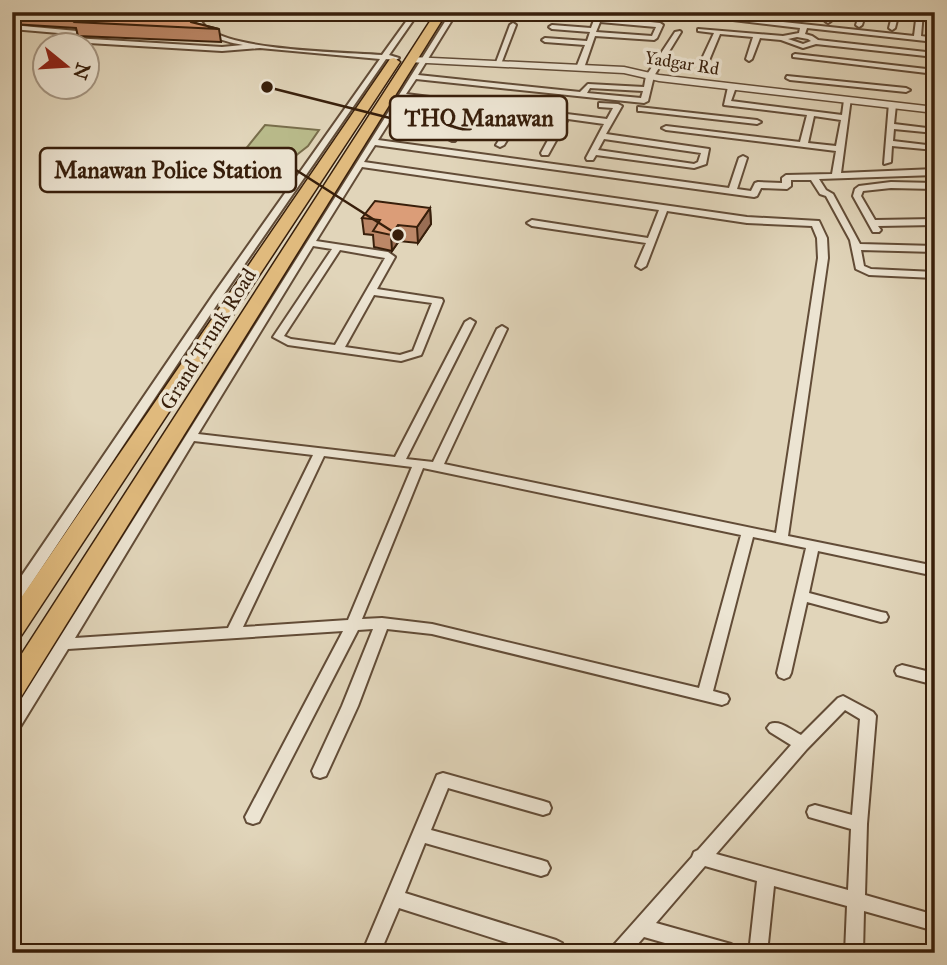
<svg xmlns="http://www.w3.org/2000/svg" width="947" height="965" viewBox="0 0 947 965" font-family="'IM FELL Great Primer',serif">
	<style>
		.green { fill: #b9bb8b; stroke: #786d4b; stroke-width: 2 }
		.lines { fill: none; stroke-linecap: round; stroke-linejoin: round }
		.minor-casing { stroke: #624c37; stroke-width: 4 }
		.tertiary-casing { stroke: #624c37; stroke-width: 3 }
		.trunk-casing { stroke: #381f0b; stroke-width: 3 }
		.minor { fill: #ece4d2; fill-rule: evenodd }
		.tertiary { fill: #ece4d2; fill-rule: evenodd }
		.trunk { fill: #e0ba7d; fill-rule: evenodd }
		.wall { fill: #bc8767; stroke: #381f0b; stroke-width: 2 }
		.shaded-wall { fill: #996e54; stroke: #381f0b; stroke-width: 2 }
		.building { fill: #db9d78; stroke: #381f0b; stroke-width: 2 }
		.labels { text-anchor: middle; dominant-baseline: central; stroke-width: 7; stroke-linejoin: round; paint-order: stroke }
		.far-street-label { font-size: 18px; fill: #381f0b; stroke: #ece4d2 }
		.street-label { font-size: 21px; fill: #381f0b; stroke: #ece4d2 }
		.leader { fill: none; stroke: #381f0b; stroke-width: 2.5 }
		.callout-dot { fill: #381f0b; stroke: #ece4d2; stroke-width: 2.5 }
		.callout { fill: #ece4d2; stroke: #381f0b; stroke-width: 2.5 }
		.callout-label { font-size: 23px; text-anchor: middle; font-weight: bold; fill: #381f0b }
	</style>
	<rect width="100%" height="100%" fill="#e1d5ba"/>
	<filter id="stains"><feTurbulence type="fractalNoise" baseFrequency=".00286" numOctaves="4"/><feColorMatrix values="0 0 0 0 .2 0 0 0 0 .09 0 0 0 0 .02 0 0 0 .5 -.17"/></filter>
	<radialGradient id="worn" r=".72"><stop offset=".6" stop-color="#630" stop-opacity="0"/><stop offset="1" stop-color="#630" stop-opacity=".3"/></radialGradient>
	<polygon class="green" points="265,125 319,130 308,146 294,157 296,164 284,182 224,176"/>
	<g class="lines">
		<g class="minor-casing">
			<g id="minor">
				<path d="M190,12H196C200,19 203,26 209,30C243,51 340,52 382,55L413,12H419L389,55L399,58L396,60L386,59L222,297L17,605L12,606V590L213,295L380,59L260,48L222,51L72,42L67,38L70,34L12,29V25L77,31L74,38L222,47L243,45C218,40 203,36 190,12Z"/>
				<path d="M451,12H457L418,75L580,92L588,84L644,87L646,76L675,32L680,31L681,32L654,76L648,101L644,103L416,79L406,94L607,119L613,108L599,107V103L618,104L622,106L606,134L709,149L706,164L694,168L596,155L593,160H587L586,158L604,124L568,119L548,155H542L541,153L560,118L523,114L504,145L500,147L496,145L516,113L477,108L455,141H452L448,139L470,107L404,99L378,140L729,188L739,158L743,156L747,158L737,189L751,191L755,183L758,182L782,183V178L786,175L832,174L836,151L666,130L662,128L666,126L800,142L807,115L724,105L728,87L732,85L736,87L731,101L842,115L844,100L851,98L841,173L935,169V175L819,179L826,190L833,194L860,244L935,246V252L861,250L864,266L871,269L935,272V278L869,275L856,269L850,240L826,196L820,194L811,180H791V186L787,189L761,188L757,196L754,197L375,145L364,162L747,217L819,221L827,238L828,258L788,536L935,566V576L818,551L809,593L881,612L886,613L888,617L886,621L881,622L807,602L791,673L789,677L784,679L779,677L777,673L806,548L753,537L713,691L727,695L729,699L727,703L722,705L432,634L387,629L358,706L326,776L320,778L314,776L312,771L342,706L373,629L358,630L259,822L253,824L247,822L245,817L343,631L68,649L17,732L12,734V714ZM590,88L643,91L641,98L587,93ZM814,116L841,120L836,146L808,143ZM604,139L701,153L698,162L694,164L598,150ZM362,167L659,210L648,238L532,220L527,223L532,226L646,243L636,266L641,269L646,266L667,211L747,223L812,226L817,238L818,258L776,533L444,464L507,329L502,326L497,329L433,462L406,459L475,322L470,319L465,322L395,457L198,434L313,246L332,249L273,337L288,345L401,361L421,355L422,353L443,301L442,299L377,289L395,257L388,252L316,241ZM340,250L385,258L335,345L291,339L284,336ZM374,295L432,303L413,351L400,355L345,347ZM194,441L313,455L228,628L75,638ZM324,456L412,467L348,620L243,627ZM423,468L741,535L699,688L432,624L382,618L362,619Z"/>
				<path d="M556,12L660,23L663,25L657,38L654,40L595,36L584,68L580,70L576,68L585,45L545,42L542,40L545,38L587,41L590,32L552,29L549,27L552,25L591,28L594,20L555,15ZM600,22L656,27L652,36L596,32Z"/>
				<path d="M666,12H690L914,36L917,12H923L921,36L935,38V42L807,28L805,34L812,36L818,40L935,53V57L816,44L803,48L781,40L760,38L752,59L749,61L746,59L753,37L720,34L708,63L704,65L700,63L714,33L698,31V29L783,36L799,33L800,28ZM797,37L808,39L811,41L803,44L788,39Z"/>
				<polygon points="828,12 834,12 831,21 828,23 825,21"/>
				<polygon points="860,12 866,12 862,25 859,27 856,25"/>
				<polygon points="893,12 899,12 895,28 892,30 889,28"/>
				<polygon points="513,23 516,25 501,64 495,65 510,25"/>
				<polygon points="795,54 935,70 935,74 793,57 793,55"/>
				<polygon points="787,76 906,88 910,90 906,92 790,80 786,78"/>
				<polygon points="889,103 896,105 894,124 935,129 935,133 894,129 893,141 935,146 935,150 892,146 891,162 884,164"/>
				<polygon points="638,107 757,120 761,122 757,124 641,111 638,111"/>
				<polygon points="891,182 935,183 935,189 891,188 863,191 861,196 875,220 935,219 935,225 878,226 881,230 879,232 873,232 853,196 855,189 859,186"/>
				<polygon points="935,630 935,685 897,675 895,671 897,667 902,665 930,672 928,668 928,635 930,631"/>
				<path d="M843,696L873,712L876,716L867,824L865,895L935,915V931L864,911L863,953H845L847,906L774,886L767,953H749L757,881L705,866L656,923L731,944L737,947L740,953H700L644,937L630,953H609L612,947L692,857L694,852L698,850L791,745L770,732L767,728L770,724C780,720 791,730 801,735L838,698ZM845,710L860,719L852,815L815,805L809,807L807,812L809,817L851,829L848,890L716,854L807,749Z"/>
				<polygon points="443,773 543,801 549,803 551,808 549,813 543,815 448,788 431,830 541,860 547,862 550,868 547,874 541,876 425,843 405,893 556,940 562,943 565,949 563,953 540,953 399,908 380,953 362,953 435,780 437,775"/>
			</g>
		</g>
		<g class="tertiary-casing">
			<polygon id="tertiary" points="411,57 624,67 659,75 935,107 935,113 659,81 624,73 408,62 408,58"/>
		</g>
		<g class="trunk-casing">
			<g id="trunk">
				<polygon points="436,12 447,12 21,697 12,700 12,669"/>
				<polygon points="394,58 400,62 21,636 12,639 12,611 390,59"/>
			</g>
		</g>
		<use href="#minor" class="minor"/>
		<use href="#tertiary" class="tertiary"/>
		<use href="#trunk" class="trunk"/>
	</g>
	<g class="wall">
		<polygon points="12,12 184,12 191,22 219,29 221,42 78,36 76,28 12,24"/>
		<polygon points="430,208 431,224 418,243 399,241 392,251 374,247 373,235 364,234 362,218"/>
	</g>
	<g class="shaded-wall">
		<polygon points="430,208 431,224 418,243 417,227"/>
		<polygon points="398,225 399,241 392,251 391,235"/>
	</g>
	<g class="building">
		<polygon points="23,12 184,12 191,22 219,29 75,22 79,18 74,15"/>
		<polygon points="375,201 430,208 417,227 398,225 391,235 373,231 380,220 362,218"/>
	</g>
	<g class="labels">
		<g class="far-street-label">
			<text transform="translate(682 63) rotate(9)">Yadgar Rd</text>
		</g>
		<g class="street-label">
			<text transform="translate(208 339) rotate(-58)">Grand Trunk Road</text>
		</g>
	</g>
	<path class="leader" d="M267 87L390 118M398 235L296 170"/>
	<g class="callout-dot">
		<circle cx="267" cy="87" r="7"/>
		<circle cx="398" cy="235" r="7"/>
	</g>
	<g class="callout">
		<rect x="390" y="96" width="177" height="44" rx="7"/>
		<rect x="40" y="148" width="256" height="44" rx="7"/>
	</g>
	<g class="callout-label">
		<text x="479" y="126">THQ Manawan</text>
		<text x="168" y="178">Manawan Police Station</text>
	</g>
	<rect width="947" height="965" fill="none" stroke="#e1d5ba" stroke-width="42"/>
	<rect x="14" y="14" width="919" height="937" fill="none" stroke="#381f0b" stroke-width="3.5"/>
	<rect x="21" y="21" width="905" height="923" fill="none" stroke="#381f0b" stroke-width="2"/>
	<g transform="translate(66 66) rotate(108)"><circle r="33" fill="#ece4d2" stroke="#a49582" stroke-width="2"/>
	<path d="M0-5L12 26L0 18L-12 26Z" fill="#8f2418"/>
	<text y="-10" font-size="19" font-weight="bold" text-anchor="middle" fill="#381f0b">N</text>
	</g>
	<rect width="100%" height="100%" filter="url(#stains)"/>
	<rect width="100%" height="100%" fill="url(#worn)"/>
</svg>
